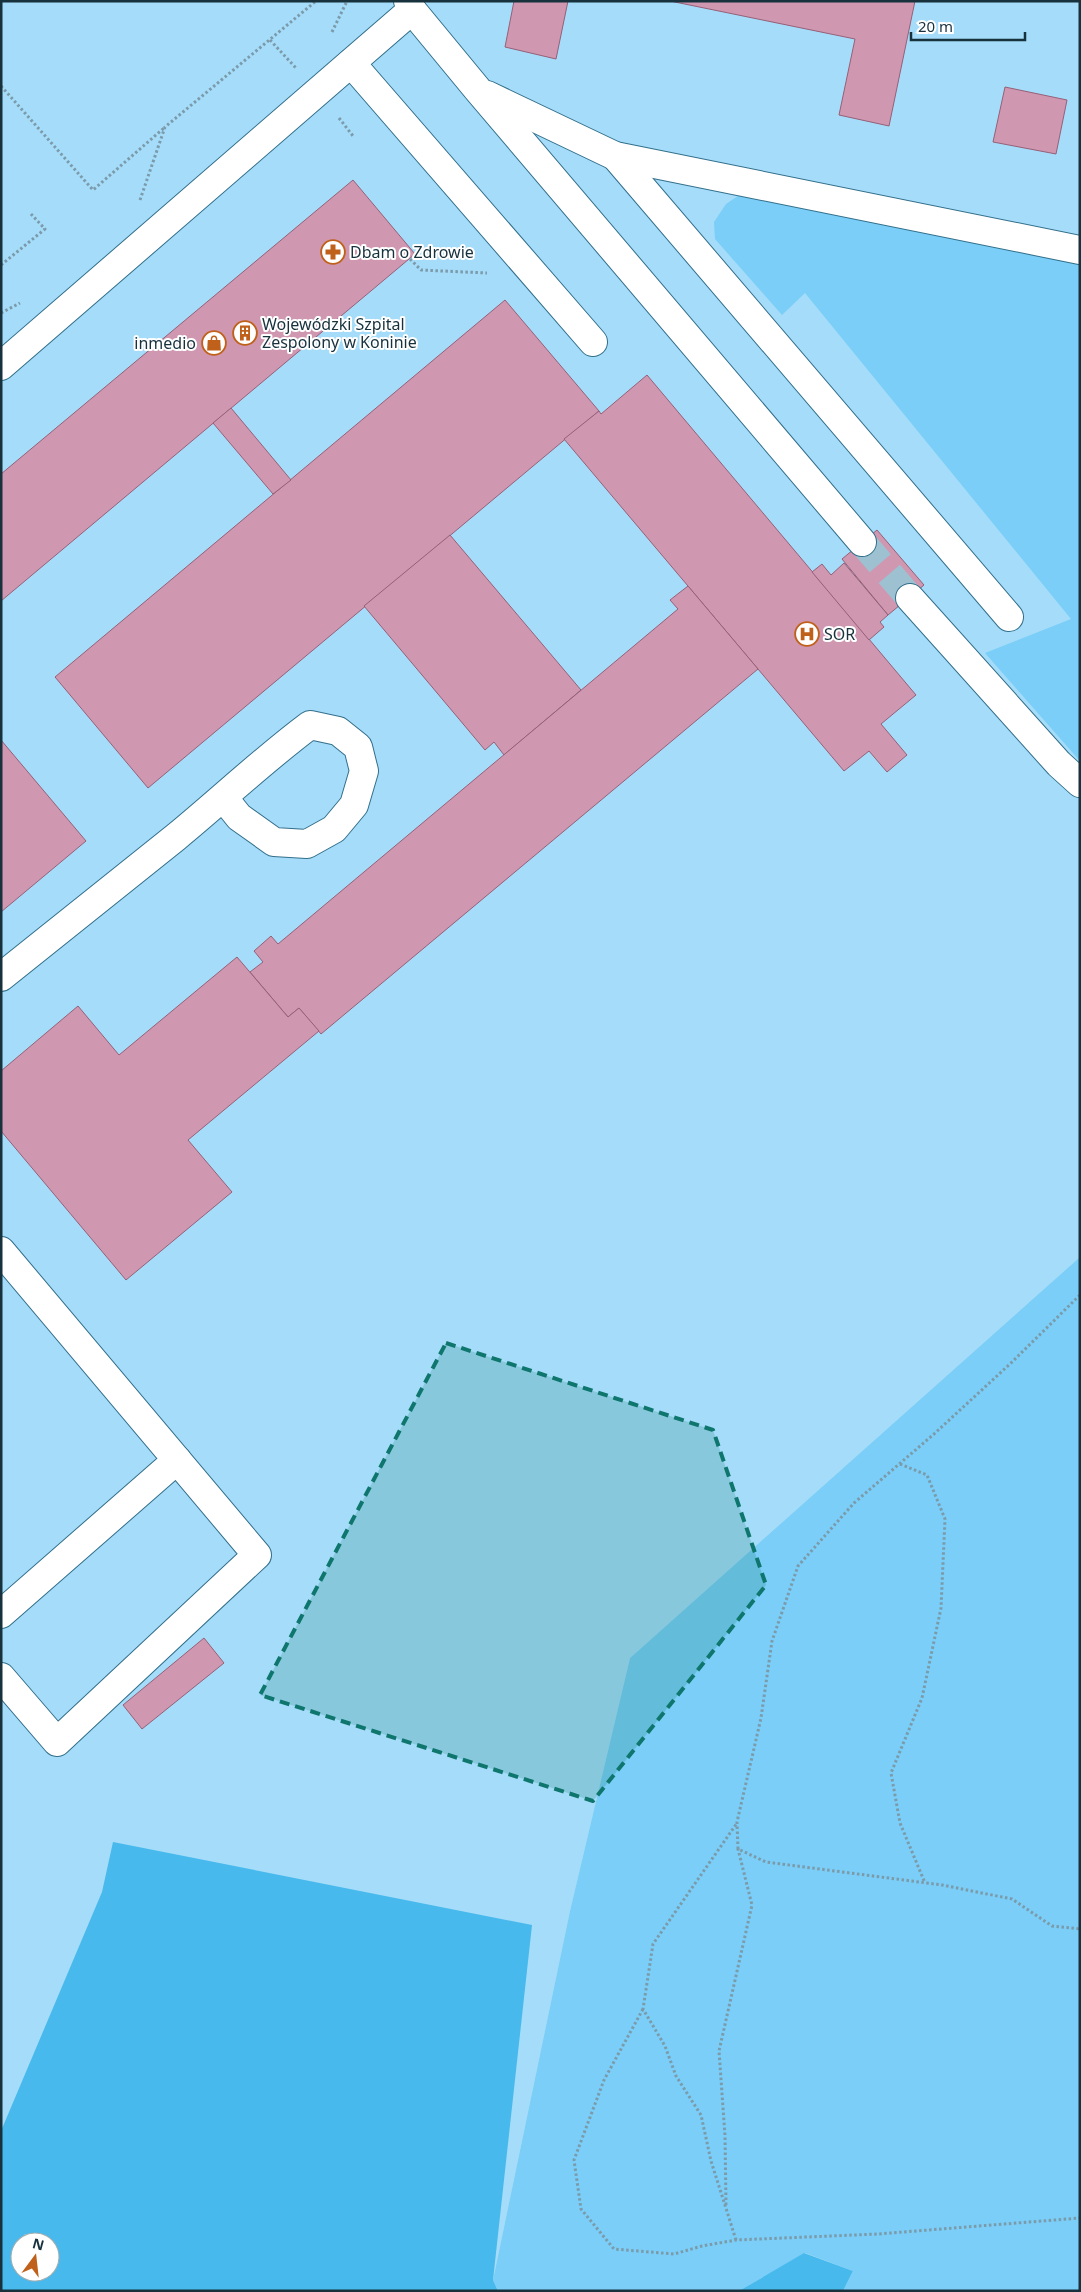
<svg xmlns="http://www.w3.org/2000/svg" width="1081" height="2292" viewBox="0 0 1081 2292" font-family="'Noto Sans',sans-serif">
	<style>
		.built { fill: #a5dcf9; fill-rule: evenodd }
		.green { fill: #7acef7 }
		.forest { fill: #47b9ec; fill-rule: evenodd }
		.building { fill: #d097b0; stroke: #956078 }
		.lines { fill: none; stroke-linecap: round; stroke-linejoin: round }
		.minor-tunnel { stroke: #9ec1d2; stroke-width: 28; stroke-dasharray: 28 14; stroke-linecap: butt }
		.minor-casing { stroke: #326f8b; stroke-width: 30 }
		.path { stroke: #7b9bab; stroke-width: 3; stroke-dasharray: 2.5 2.5; stroke-linecap: butt }
		.minor { stroke: #fff; stroke-width: 28 }
		.marked { fill: #0f766e; fill-opacity: 0.2; stroke: #0f766e; stroke-width: 4; stroke-dasharray: 10 6; stroke-linejoin: round }
		.labels { text-anchor: middle; dominant-baseline: central; stroke-width: 4; stroke-linejoin: round; paint-order: stroke }
		.poi-label { font-size: 16px; fill: #17313d; stroke: #fff; text-anchor: start }
	</style>
	<rect width="100%" height="100%" fill="#c0e5f7"/>
	<path class="built" d="M1,1H1080V1257L630,1658L570,1911L493,2280L1,2281ZM20,2242H50V2272H20Z"/>
	<g class="green">
		<polygon points="744,192 1080,259 1080,761 985,653 1071,619 805,293 782,315 715,239 714,222 726,204"/>
		<polygon points="1080,1257 1080,2291 843,2291 853,2271 805,2253 739,2291 498,2291 493,2280 570,1911 630,1658"/>
	</g>
	<g class="forest">
		<path d="M113,1842L532,1925L493,2280L498,2291H1V2131L102,1892ZM20,2242H50V2272H20Z"/>
		<polygon points="804,2253 853,2271 843,2291 739,2291"/>
	</g>
	<g class="building">
		<polygon points="514,1 568,1 556,59 505,47"/>
		<polygon points="670,1 915,1 889,126 839,115 855,39"/>
		<polygon points="1005,87 1067,100 1056,154 993,142"/>
		<polygon points="353,180 415,254 1,601 1,474"/>
		<polygon points="505,300 599,411 148,788 55,677"/>
		<polygon points="647,375 916,695 881,724 907,755 887,772 869,751 844,771 564,439 599,411 601,414"/>
		<polygon points="231,408 291,480 273,494 213,423"/>
		<polygon points="877,530 924,585 888,615 842,559"/>
		<polygon points="450,535 581,690 504,755 494,742 485,750 364,606"/>
		<polygon points="844,563 888,615 880,622 884,627 869,640 812,572 822,564 831,575"/>
		<polygon points="688,586 758,669 321,1034 299,1008 288,1017 250,972 263,962 254,951 271,936 278,944 678,609 670,600"/>
		<polygon points="1,740 86,841 1,912"/>
		<polygon points="237,957 288,1017 299,1008 319,1031 188,1140 232,1192 126,1280 1,1131 1,1071 78,1006 119,1055"/>
		<polygon points="204,1638 224,1663 142,1729 123,1705"/>
	</g>
	<g class="lines">
		<polyline class="minor-tunnel" points="862,542 910,598"/>
		<g class="minor-casing">
			<g id="minor">
				<polyline points="408,1 412,10 478,90 862,542"/>
				<polyline points="351,63 593,342"/>
				<polyline points="487,95 615,156 1080,250"/>
				<polyline points="615,156 1009,617"/>
				<polyline points="1,366 412,10"/>
				<polyline points="910,598 1059,764 1080,783"/>
				<path d="M1,977C59,930 118,884 176,837C221,800 263,760 310,725L338,731L358,747L364,771L354,805L334,829L307,844L274,842L239,817L223,797"/>
				<polyline points="1,1251 257,1555 57,1742 1,1677"/>
				<polyline points="1,1614 177,1460"/>
			</g>
		</g>
		<g class="path">
			<polyline points="332,32 347,1"/>
			<polyline points="270,40 296,68"/>
			<polyline points="1,86 93,190 164,128"/>
			<polyline points="339,118 353,136"/>
			<polyline points="140,200 165,127 316,1"/>
			<polyline points="410,259 421,270 487,273"/>
			<polyline points="1,265 45,229 31,214"/>
			<polyline points="1,313 20,303"/>
			<polyline points="1080,1295 1011,1363 934,1434 854,1503 798,1566 772,1641 761,1718 737,1822 738,1849 766,1862 942,1885 1012,1899 1052,1926 1080,1929"/>
			<polyline points="900,1464 927,1475 945,1519 941,1608 922,1698 891,1773 900,1823 925,1883"/>
			<polyline points="643,2009 604,2080 574,2160 581,2209 614,2249 674,2254 702,2246 736,2240 878,2234 1080,2218"/>
			<polyline points="726,2205 725,2136 719,2051 752,1905 738,1849"/>
			<polyline points="736,2240 711,2161 701,2115 676,2076 665,2046 643,2009 653,1944 737,1823"/>
		</g>
		<use href="#minor" class="minor"/>
	</g>
	<path class="marked" d="M446,1343L713,1430L766,1585L593,1801L260,1695Z"/>
	<defs>
		<g id="pharmacy-ring" transform="scale(1.25)"><circle r="9.5" fill="#fff" stroke="#c0611b" stroke-width="1.5"/><path d="M-2-6h4v4h4v4h-4v4h-4v-4h-4v-4h4Z" fill="#c0611b"/></g>
		<g id="building-ring" transform="scale(1.25)"><circle r="9.5" fill="#fff" stroke="#c0611b" stroke-width="1.5"/><path d="M-4-6H4V6H1V3H-1V6H-4ZM-2.5-4.3h1.7v1.8h-1.7ZM.8-4.3h1.7v1.8H.8ZM-2.5-1h1.7V.8h-1.7ZM.8-1h1.7V.8H.8Z" fill="#c0611b"/></g>
		<g id="shop-ring" transform="scale(1.25)"><circle r="9.5" fill="#fff" stroke="#c0611b" stroke-width="1.5"/><path d="M-5-2.5h2.3a2.7 3.5 0 0 1 5.4 0H5L5.5 6h-11ZM-1.5-2.5h3a1.5 2.3 0 0 0-3 0Z" fill="#c0611b"/></g>
		<g id="hospital-ring" transform="scale(1.25)"><circle r="9.5" fill="#fff" stroke="#c0611b" stroke-width="1.5"/><path d="M-5-5h3v3.5h4V-5h3V5h-3V1.5h-4V5h-3Z" fill="#c0611b"/></g>
	</defs>
	<g fill-rule="evenodd">
		<use href="#pharmacy-ring" x="333" y="252"/>
		<use href="#building-ring" x="245" y="333"/>
		<use href="#shop-ring" x="214" y="343"/>
		<use href="#hospital-ring" x="807" y="634"/>
	</g>
	<g class="labels">
		<g class="poi-label">
			<text x="350" y="252">Dbam o Zdrowie</text>
			<text x="262" y="324">Wojewódzki Szpital<tspan x="262" dy="18">Zespolony w Koninie</tspan></text>
			<text x="196" y="343" text-anchor="end">inmedio</text>
			<text x="824" y="634">SOR</text>
		</g>
	</g>
	<rect width="1081" height="2292" fill="none" stroke="#17313d" stroke-width="5"/>
	<g transform="translate(35 2257) rotate(15)"><circle r="24" fill="#ffffff" stroke="#a2adb1"/>
	<path d="M0-4L9 19L0 12L-9 19Z" fill="#c0611b"/>
	<text y="-8" font-size="14" font-weight="bold" text-anchor="middle" fill="#17313d">N</text>
	</g>
	<path d="M911 32v8h114v-8" fill="none" stroke="#17313d" stroke-width="2.5"/>
	<text x="918" y="32" font-size="15" fill="#17313d" stroke="#ffffff" stroke-width="4" paint-order="stroke">20 m</text>
</svg>
